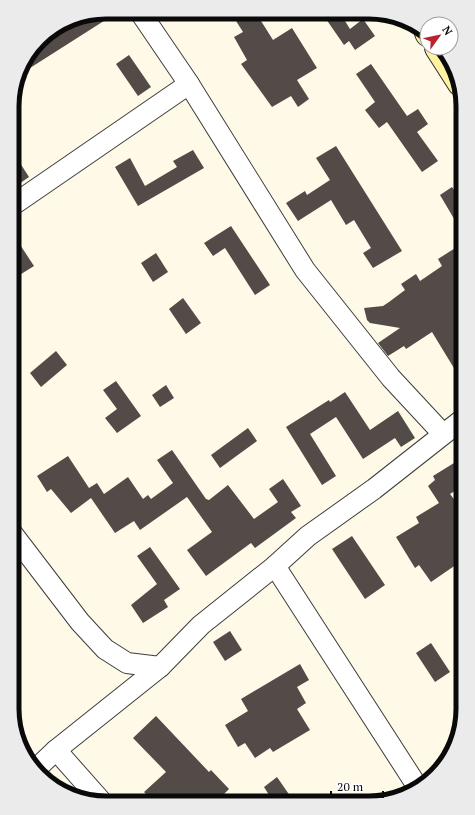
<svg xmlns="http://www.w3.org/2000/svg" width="475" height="815" viewBox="0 0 475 815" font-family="'PT Serif',serif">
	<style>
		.building { fill: #534b47 }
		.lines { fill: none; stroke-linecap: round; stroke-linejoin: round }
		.minor-casing { stroke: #3d3d3d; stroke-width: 22 }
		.secondary-casing { stroke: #2c2c2c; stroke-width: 24 }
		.minor { stroke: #fff; stroke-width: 20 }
		.secondary { stroke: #fff3a2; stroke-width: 22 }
		.rim { fill: none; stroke: #0a0a0a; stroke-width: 5 }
	</style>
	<rect width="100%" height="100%" fill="#fffae7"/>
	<g class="building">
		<polygon points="106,12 118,12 19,75 22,64 44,36 52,31 53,33 76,18"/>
		<polygon points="231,13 256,13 273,40 292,28 317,68 297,80 309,99 298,107 291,96 272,107 241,64 247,60 234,37 243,32"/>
		<polygon points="335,13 340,13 350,29 363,19 375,36 355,50 349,41 344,45 326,19"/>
		<polygon points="129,55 151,87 138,96 116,64"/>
		<polygon points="371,64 407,116 418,109 428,124 417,132 438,161 422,172 387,122 379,128 365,110 375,102 356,74"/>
		<polygon points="336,146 402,251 373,268 363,253 371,248 354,220 346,225 331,200 298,221 286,203 305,191 307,195 330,180 316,158"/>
		<polygon points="193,150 204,168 138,206 115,167 130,158 145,186 177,167 173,161"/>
		<polygon points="13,152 29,177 13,188"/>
		<polygon points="452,187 463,202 463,234 440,195"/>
		<polygon points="231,226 270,285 255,295 225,248 213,256 204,243"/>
		<polygon points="13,234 34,266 18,276 13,267"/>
		<polygon points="463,243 463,383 432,332 406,349 404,346 388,356 378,343 400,328 370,323 367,320 364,308 383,306 389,302 405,290 401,284 416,274 420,281 442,266 438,259"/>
		<polygon points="156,253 168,272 153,282 141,263"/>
		<polygon points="183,298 201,323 186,334 169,309"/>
		<polygon points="56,351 67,365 41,387 30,373"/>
		<polygon points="116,381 141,416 117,433 105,418 117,409 103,390"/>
		<polygon points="166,385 174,398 160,407 152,395"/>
		<polygon points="345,392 370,430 398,411 415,438 401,447 395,438 363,459 336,417 310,434 336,476 322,485 286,427 329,400 330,402"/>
		<polygon points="248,428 257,441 220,468 211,455"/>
		<polygon points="172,450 206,499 209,500 228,485 254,519 278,502 269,489 283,479 301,506 291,512 296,518 255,548 251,543 206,576 187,550 212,532 187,497 140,530 134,521 115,533 91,498 71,513 51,489 47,492 37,476 68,456 89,488 97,483 104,494 128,477 143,499 148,495 151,499 173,483 157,460"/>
		<polygon points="463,461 463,486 450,494 463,511 463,560 431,582 419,565 415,568 396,537 419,523 416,517 439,503 428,486 435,480 433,476 454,463 456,466"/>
		<polygon points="352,536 385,585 365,599 332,549"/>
		<polygon points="150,547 180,589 164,600 168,607 143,623 131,605 157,584 137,556"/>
		<polygon points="230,631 242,650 225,661 213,642"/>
		<polygon points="431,643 450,672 435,682 416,653"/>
		<polygon points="300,664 309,680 297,687 306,703 297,709 310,730 273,752 270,748 255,758 245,743 238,747 225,725 248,711 241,699"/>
		<polygon points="156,716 209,772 211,770 229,789 215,803 154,802 144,792 166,772 133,738"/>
		<polygon points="277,777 295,803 274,803 264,787"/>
	</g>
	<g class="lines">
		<g class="minor-casing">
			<g id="minor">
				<polyline points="140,12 189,84 305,270 391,378 443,434"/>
				<polyline points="13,205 189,84"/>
				<polyline points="12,533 80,622 105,649 127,663 160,667"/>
				<polyline points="275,566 417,786"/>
				<polyline points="56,750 102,802"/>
				<polyline points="37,768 56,750 160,667 201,625 275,566 308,536 374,489 463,419"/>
			</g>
		</g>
		<g class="secondary-casing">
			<g id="secondary">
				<polyline points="426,33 427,35"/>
				<polyline points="436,48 459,84"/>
			</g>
		</g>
		<use href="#minor" class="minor"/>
		<use href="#secondary" class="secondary"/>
	</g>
	<path d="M0 0H475V815H0ZM106 19H369A87 87 0 0 1 456 106V709A87 87 0 0 1 369 796H106A87 87 0 0 1 19 709V106A87 87 0 0 1 106 19Z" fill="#ebebeb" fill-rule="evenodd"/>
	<path class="rim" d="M106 19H369A87 87 0 0 1 456 106V709A87 87 0 0 1 369 796H106A87 87 0 0 1 19 709V106A87 87 0 0 1 106 19Z"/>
	<g transform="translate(439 36) rotate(57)"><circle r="19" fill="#ffffff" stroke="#9d9d9d"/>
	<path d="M0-3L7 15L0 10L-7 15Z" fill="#ba232d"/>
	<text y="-6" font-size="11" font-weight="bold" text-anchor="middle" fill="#0a0a0a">N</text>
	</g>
	<path d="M331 791v6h52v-6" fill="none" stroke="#0a0a0a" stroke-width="2"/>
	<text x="337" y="791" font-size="12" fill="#0a0a0a" stroke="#ffffff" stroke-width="3" paint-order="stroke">20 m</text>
</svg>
